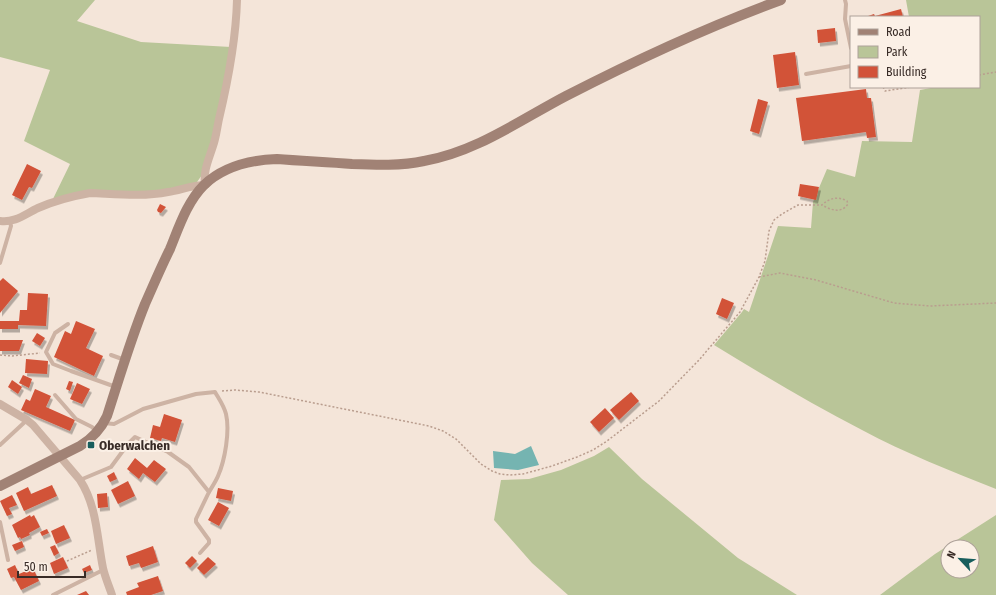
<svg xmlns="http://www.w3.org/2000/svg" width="996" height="595" viewBox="0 0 996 595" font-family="'Fira Sans Condensed',sans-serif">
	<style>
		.green { fill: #b9c598; fill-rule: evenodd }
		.water { fill: #75b4b1 }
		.building { fill: #d25239; filter: url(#shadow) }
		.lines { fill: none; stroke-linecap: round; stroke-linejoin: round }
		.path { stroke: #b99d8e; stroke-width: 1.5; stroke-dasharray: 2 2; stroke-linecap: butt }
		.lane { stroke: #cdb3a4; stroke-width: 4 }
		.street { stroke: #cdb3a4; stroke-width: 8 }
		.secondary { stroke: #a18275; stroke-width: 10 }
		.poi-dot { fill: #185e5d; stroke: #fbf0e6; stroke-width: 1.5 }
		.labels { text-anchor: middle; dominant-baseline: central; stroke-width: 4; stroke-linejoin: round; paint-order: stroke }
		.poi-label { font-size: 13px; font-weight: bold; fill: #382b26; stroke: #fbf0e6; text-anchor: start }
	</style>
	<defs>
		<filter id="shadow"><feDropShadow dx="2" dy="3.5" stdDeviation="0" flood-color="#0004"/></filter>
	</defs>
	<rect width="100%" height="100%" fill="#f4e5d9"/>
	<g class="green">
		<polygon points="0,0 95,0 77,21 141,42 231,47 207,168 197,182 170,192 84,193 51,203 70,164 24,141 50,70 0,57"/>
		<path d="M906,0H996V489C951,471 905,453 862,430C811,404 763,375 714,345L742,312L744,309L749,312L778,226L811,228L813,202L827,169L855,177L862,141L912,142L920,90L936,87H979V17H909Z"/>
		<polygon points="609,447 642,479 738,558 797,595 568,595 532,563 494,520 501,480 529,479 561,470 594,456"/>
		<path d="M996,515V595H880L935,554ZM948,547H972V571H948Z"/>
	</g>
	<polygon class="water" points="531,446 539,465 518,470 494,468 493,451 515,454"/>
	<g class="building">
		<polygon points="901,9 903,17 865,17 874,14 875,16"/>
		<polygon points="835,28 836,41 818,43 817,30"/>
		<polygon points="795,52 799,85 777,88 773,55"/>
		<polygon points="866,89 867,98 871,98 876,137 867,138 866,132 802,141 796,98"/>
		<polygon points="758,99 768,102 759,134 750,131"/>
		<polygon points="27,164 41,171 32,188 29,187 22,200 12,195"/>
		<polygon points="800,184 819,187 816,200 798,196"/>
		<polygon points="160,204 166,207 161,213 158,212 157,210"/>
		<polygon points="3,278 18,291 0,313 0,281"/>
		<polygon points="28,293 48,294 46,326 18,325 18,329 0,329 0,321 19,321 20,310 27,310"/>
		<polygon points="722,298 734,303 727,319 716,314"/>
		<polygon points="76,321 95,329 86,348 103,356 94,376 54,357 65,331 71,334"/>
		<polygon points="37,333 45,338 40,346 32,341"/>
		<polygon points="0,340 23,340 19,351 0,351"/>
		<polygon points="26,359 48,361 47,374 25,373"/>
		<polygon points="23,375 32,379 29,388 19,383"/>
		<polygon points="12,380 22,387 18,394 8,387"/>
		<polygon points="69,381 73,382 70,391 66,389"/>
		<polygon points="77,383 90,389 82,404 70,399"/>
		<polygon points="35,389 51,396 46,407 75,420 70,431 21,410 26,399 30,401"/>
		<polygon points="631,392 639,401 619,420 610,410"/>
		<polygon points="605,408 614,418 599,432 590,422"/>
		<polygon points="164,414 182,420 175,442 162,438 161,441 150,438 153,425 160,427"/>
		<polygon points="135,458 147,468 154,460 166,469 155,482 143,473 139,479 127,469"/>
		<polygon points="114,472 117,479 110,482 107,476"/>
		<polygon points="128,481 135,496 118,504 111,490"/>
		<polygon points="52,485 57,496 24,511 16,493 28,487 31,494"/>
		<polygon points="218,488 233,491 231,501 216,498"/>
		<polygon points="107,493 108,507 98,508 97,494"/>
		<polygon points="12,495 17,505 9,508 12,514 7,516 0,501"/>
		<polygon points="218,502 229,508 219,526 208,520"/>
		<polygon points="30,515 31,517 34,515 40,527 29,533 30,535 21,539 20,537 18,538 12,525"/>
		<polygon points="64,525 70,538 56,544 51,531"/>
		<polygon points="47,529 49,533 42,536 40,532"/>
		<polygon points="22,541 24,547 15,551 12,545"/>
		<polygon points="55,545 59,553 54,556 50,547"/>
		<polygon points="153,546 158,562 141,568 139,563 129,566 126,556"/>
		<polygon points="192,556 197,561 190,568 185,563"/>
		<polygon points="63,557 68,568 54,574 50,563"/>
		<polygon points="208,557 216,564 204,575 197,568"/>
		<polygon points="15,565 19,574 33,568 39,581 21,590 14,577 11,578 7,569"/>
		<polygon points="90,565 92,570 84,573 82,569"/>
		<polygon points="158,576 163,591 151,595 127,595 126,592 139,587 137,583"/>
		<polygon points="86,591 89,595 77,595"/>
	</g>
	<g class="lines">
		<g class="path">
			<polyline points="979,75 996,72"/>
			<polyline points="883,87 885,91 911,87"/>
			<polyline points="759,277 780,273 816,280 894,303 930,306 996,303"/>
			<polyline points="0,355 12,356 40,353"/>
			<path d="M222,391L235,390L259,392L429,426L443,431L456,439L481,464L492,471L500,474L510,475L523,474L552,466L577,457L593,450L607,441L659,401L699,360L740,312L759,277L765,261L769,231L774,220L782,214L798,205H822C829,198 838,196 847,201L848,204C841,214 831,210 822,205"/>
			<polyline points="67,561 92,550"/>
		</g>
		<g class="lane">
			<polyline points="845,0 846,4 845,19 851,48"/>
			<polyline points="806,74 851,66"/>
			<polyline points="0,263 11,226 10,222"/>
			<polyline points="68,324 55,333 46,352 53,364 71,371 116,387"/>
			<polyline points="111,355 125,360"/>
			<polyline points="55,395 76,419 92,427 97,432"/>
			<path d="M104,423L114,424L143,409L196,394L215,392C219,399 224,406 226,414C230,431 225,460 218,476C216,481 212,487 209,492"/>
			<polyline points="0,445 27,420"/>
			<polyline points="80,480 111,467 128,444 135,437 168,452 189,467 209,492 196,519 196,522 209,540 209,543 200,553"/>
			<polyline points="0,522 8,560"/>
			<polyline points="53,595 103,570"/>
		</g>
		<g class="street">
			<path d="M0,221C15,223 25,214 38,208C54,201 73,196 90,193C116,194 143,197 168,192C181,190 192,185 205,185C203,171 209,159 213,146C216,138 217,128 219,119C228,81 236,40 237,0"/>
			<path d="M0,404L27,420L33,425L80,480C97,506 97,538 103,568C105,577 109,586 112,595"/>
		</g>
		<path class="secondary" d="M0,486L80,446C93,438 101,429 107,416C119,379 130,341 145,304C153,286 161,267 170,249C179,227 187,202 204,185C224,166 250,160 277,159C302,161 327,162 352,164C376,165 401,166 424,161C476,152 520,120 566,96C636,60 707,27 781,0"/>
	</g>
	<rect class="poi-dot" x="87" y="441" width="8" height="8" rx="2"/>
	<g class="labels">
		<g class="poi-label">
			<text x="99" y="445">Oberwalchen</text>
		</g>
	</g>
	<rect x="850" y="16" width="130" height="72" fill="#fbf0e6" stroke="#ada199"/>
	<rect x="858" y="29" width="20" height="6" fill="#a18275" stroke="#ada199"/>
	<text x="886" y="36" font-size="12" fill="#382b26">Road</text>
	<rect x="858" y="46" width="20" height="12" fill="#b9c598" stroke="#ada199"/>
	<text x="886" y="56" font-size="12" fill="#382b26">Park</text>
	<rect x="858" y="66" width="20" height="12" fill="#d25239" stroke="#ada199"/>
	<text x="886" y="76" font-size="12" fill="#382b26">Building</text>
	<g transform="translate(960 559) rotate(296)"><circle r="19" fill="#fbf0e6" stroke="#ada199"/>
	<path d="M0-3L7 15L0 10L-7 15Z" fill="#185e5d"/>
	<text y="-6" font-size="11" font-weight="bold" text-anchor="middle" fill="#382b26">N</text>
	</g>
	<path d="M18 571v6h67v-6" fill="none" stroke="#382b26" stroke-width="2"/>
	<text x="24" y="571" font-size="12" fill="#382b26" stroke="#fbf0e6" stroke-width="3" paint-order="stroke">50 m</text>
</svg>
